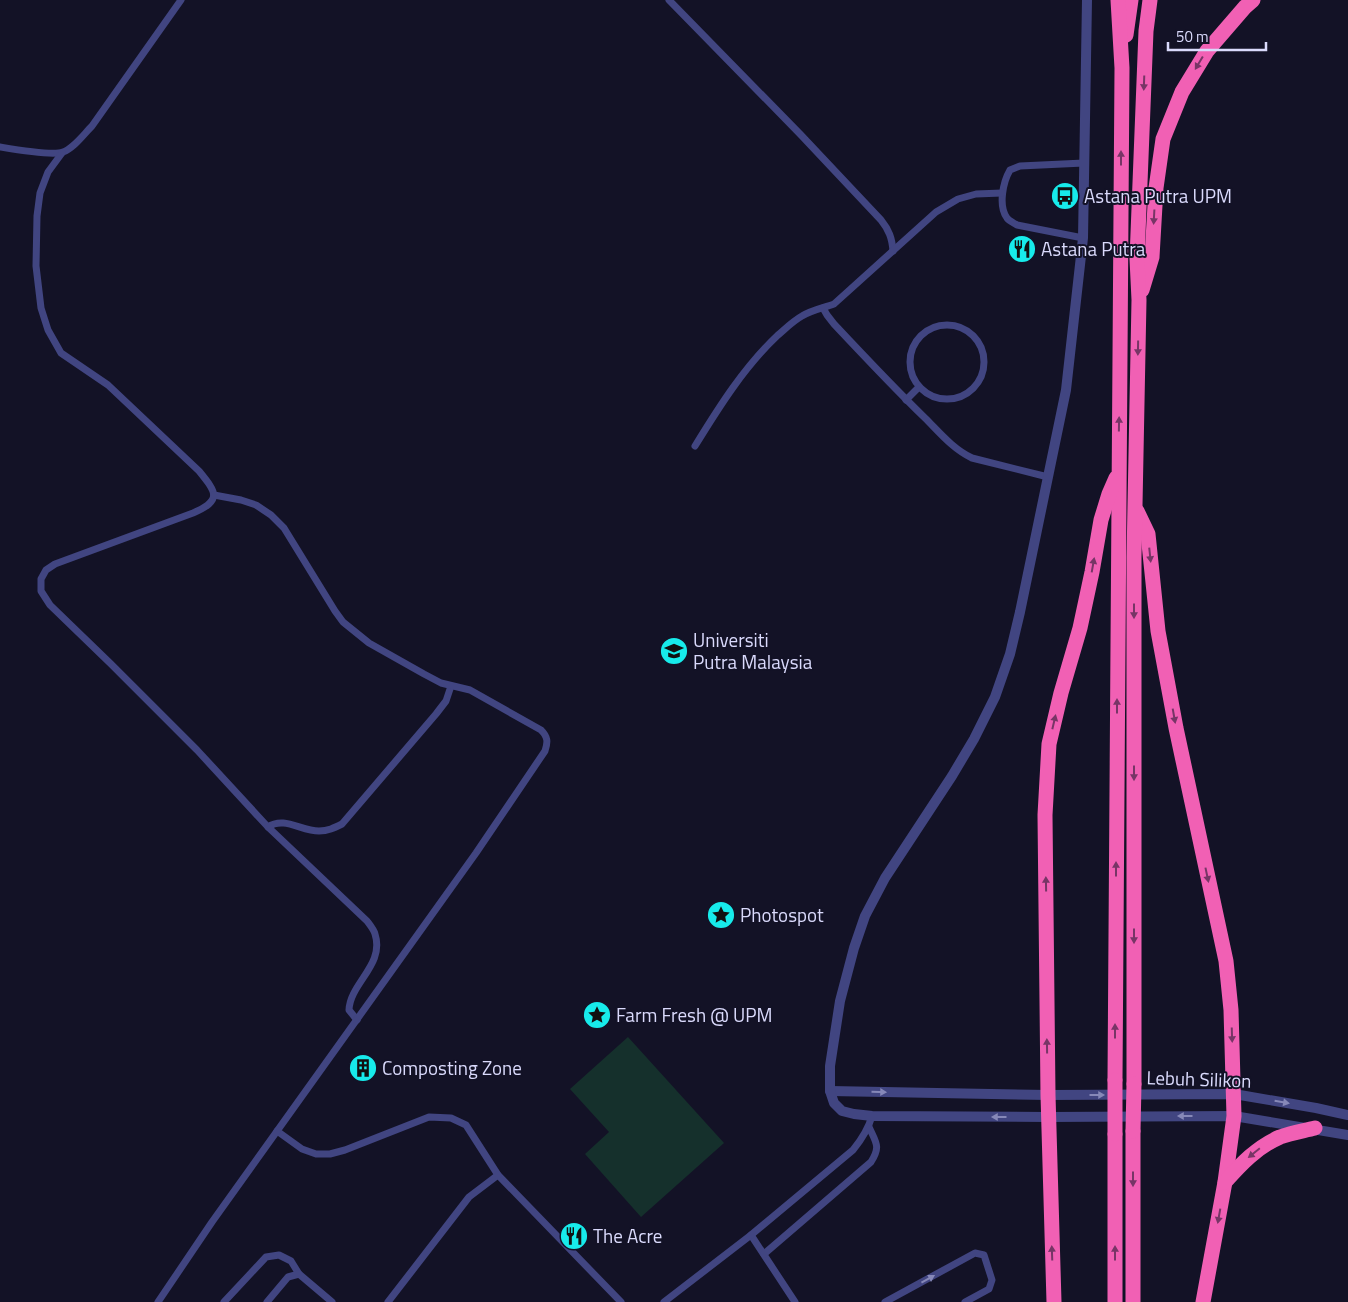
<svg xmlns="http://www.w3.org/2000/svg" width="1348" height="1302" viewBox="0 0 1348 1302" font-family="'Titillium Web',sans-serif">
  <rect width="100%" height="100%" fill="#131226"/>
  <path fill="#15302c" d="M628 1037 724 1143 641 1217 585 1154 609 1132 570 1089Z"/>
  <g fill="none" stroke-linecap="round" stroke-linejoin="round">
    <g stroke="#414581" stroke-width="7">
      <path d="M669 0 801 135 881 220C889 230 892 238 893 251"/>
      <path d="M0 147C12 149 53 156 63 152 74 148 84 134 92 126L181 0"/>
      <path d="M62 153 48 172 40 193 37 216 36 266 41 308 48 330 61 353 108 385 199 471C216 492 223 500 193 513L55 564 46 570 41 579V591L50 605 111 664 197 750 268 827 367 921C370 925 374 930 375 934 385 965 350 983 349 1010L357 1020"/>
      <path d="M1083 238 1017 225C1014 223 1009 221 1007 218 998 206 1003 182 1010 170L1020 166 1084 163"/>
      <path d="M823 308 827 315 834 324C864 356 894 388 925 418 940 433 953 449 972 458L1048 477"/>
      <circle cx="947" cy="362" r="37"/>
      <path d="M906 400 919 387"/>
      <path d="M695 446C719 407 744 367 778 335 785 329 793 321 802 316 812 310 823 308 834 304L936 212 958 199 976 194 1002 193"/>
      <path d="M268 827C284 816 301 831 319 831 328 831 334 828 342 824L436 714 446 701 451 686"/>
      <path d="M277 1131 302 1149 316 1154H330L345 1150 429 1117 451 1118 466 1125 498 1175 621 1302"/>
      <path d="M751 1235 795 1302"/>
      <path d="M764 1254 871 1162C881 1146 876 1143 869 1127"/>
      <path d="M158 1302 212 1222 476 853 545 751C548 742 548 737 541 730L470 690 441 683 424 674 369 643 343 622 335 611 284 528 271 515 256 505 241 500 214 495"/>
      <path d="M224 1302 266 1257 279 1255 291 1261 299 1274"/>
      <path d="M267 1302 288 1277 299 1274 332 1302"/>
      <path d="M388 1302 469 1197 498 1175"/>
      <path d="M664 1302 751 1235 853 1150C862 1139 868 1130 872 1116"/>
      <path d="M885 1302 975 1253 984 1255 992 1280 989 1289 965 1302"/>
    </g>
    <g stroke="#414581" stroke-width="10">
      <path d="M830 1091 1048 1095"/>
      <path d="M1048 1117 872 1116 854 1114 842 1111 834 1103 830 1091V1066L840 1001 854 948 865 916 885 878 952 776 974 739 995 697 1010 654 1020 612 1066 390 1083 238 1087 0"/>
    </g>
    <g stroke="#414581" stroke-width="10">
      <path d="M1048 1095 1234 1094 1316 1108 1348 1115"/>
      <path d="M1048 1117 1234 1116 1348 1135"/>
    </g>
    <g stroke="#f160b4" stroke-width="15">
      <path d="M1126 35 1131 0"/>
      <path d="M1142 290 1152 257 1156 188 1163 139 1182 92 1207 51 1245 7 1253 0"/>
      <path d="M1137 511 1148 534 1158 631 1176 728 1226 961 1231 1010 1234 1116 1225 1182 1203 1302"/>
      <path d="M1115 1080 1122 68 1118 0"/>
      <path d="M1134 1084V557L1139 300 1137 259 1146 31 1150 0"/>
      <path d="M1133 1131V1302"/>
      <path d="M1225 1182C1241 1164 1257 1147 1280 1137 1291 1133 1303 1131 1315 1128"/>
      <path d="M1054 1302 1048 1095 1045 815 1049 744 1061 693 1080 628 1092 572 1101 520 1109 494 1116 478"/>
      <path d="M1115 1302V1134"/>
    </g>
    <g stroke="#f160b4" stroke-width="15">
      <path d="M1115 1080V1134"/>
      <path d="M1133 1131 1134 1084"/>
    </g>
  </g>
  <defs><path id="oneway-solid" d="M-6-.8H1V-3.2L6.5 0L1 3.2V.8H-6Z" transform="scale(1.25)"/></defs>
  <g fill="#773566">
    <use href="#oneway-solid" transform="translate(1199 63) rotate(121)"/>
    <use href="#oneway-solid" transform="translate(1144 83) rotate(92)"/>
    <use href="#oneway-solid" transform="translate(1121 158) rotate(-90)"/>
    <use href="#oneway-solid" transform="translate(1154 217) rotate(93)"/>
    <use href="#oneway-solid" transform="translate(1138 348) rotate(91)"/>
    <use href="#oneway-solid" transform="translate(1119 424) rotate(-89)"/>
    <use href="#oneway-solid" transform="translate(1150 555) rotate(84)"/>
    <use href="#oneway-solid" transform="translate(1093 565) rotate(-80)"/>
    <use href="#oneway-solid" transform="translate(1134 611) rotate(90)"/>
    <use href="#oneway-solid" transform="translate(1117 706) rotate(-90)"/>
    <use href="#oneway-solid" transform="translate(1174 716) rotate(80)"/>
    <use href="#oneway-solid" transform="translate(1054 722) rotate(-77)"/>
    <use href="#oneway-solid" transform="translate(1134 773) rotate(90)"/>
    <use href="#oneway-solid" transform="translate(1116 869) rotate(-90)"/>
    <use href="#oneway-solid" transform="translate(1207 875) rotate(78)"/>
    <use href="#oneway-solid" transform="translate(1046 884) rotate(-91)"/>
    <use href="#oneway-solid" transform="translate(1134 936) rotate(90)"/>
    <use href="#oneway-solid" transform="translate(1115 1031) rotate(-90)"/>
    <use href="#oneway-solid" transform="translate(1232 1035) rotate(88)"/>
    <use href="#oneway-solid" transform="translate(1047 1046) rotate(-91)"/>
    <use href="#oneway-solid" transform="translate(1254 1153) rotate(141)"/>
    <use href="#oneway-solid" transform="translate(1133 1179) rotate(90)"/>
    <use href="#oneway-solid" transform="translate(1219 1216) rotate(100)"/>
    <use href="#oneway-solid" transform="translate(1052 1253) rotate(-92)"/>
    <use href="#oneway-solid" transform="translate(1115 1253) rotate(-90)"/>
  </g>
  <g fill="#8688b8">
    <use href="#oneway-solid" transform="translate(879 1092) rotate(1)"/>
    <use href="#oneway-solid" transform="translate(1097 1095)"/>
    <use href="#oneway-solid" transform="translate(1282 1102) rotate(10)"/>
    <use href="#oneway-solid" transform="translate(1185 1116) rotate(180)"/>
    <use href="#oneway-solid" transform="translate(999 1117) rotate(-180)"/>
    <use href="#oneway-solid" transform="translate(928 1279) rotate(-29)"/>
  </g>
  <defs>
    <symbol id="bus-disc" viewBox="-11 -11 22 22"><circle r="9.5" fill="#17ebeb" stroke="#131226"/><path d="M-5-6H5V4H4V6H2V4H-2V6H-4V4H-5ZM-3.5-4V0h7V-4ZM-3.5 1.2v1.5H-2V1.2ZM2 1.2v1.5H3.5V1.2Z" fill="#111"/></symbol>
    <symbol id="restaurant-disc" viewBox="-11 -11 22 22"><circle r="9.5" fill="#17ebeb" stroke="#131226"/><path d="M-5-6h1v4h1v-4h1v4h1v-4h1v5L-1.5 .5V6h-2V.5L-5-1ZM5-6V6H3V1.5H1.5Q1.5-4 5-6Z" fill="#111"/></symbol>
    <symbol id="university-disc" viewBox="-11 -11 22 22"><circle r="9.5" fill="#17ebeb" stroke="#131226"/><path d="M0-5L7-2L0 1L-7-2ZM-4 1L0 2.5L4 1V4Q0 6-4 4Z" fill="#111"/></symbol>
    <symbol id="sight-disc" viewBox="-11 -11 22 22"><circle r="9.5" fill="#17ebeb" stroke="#131226"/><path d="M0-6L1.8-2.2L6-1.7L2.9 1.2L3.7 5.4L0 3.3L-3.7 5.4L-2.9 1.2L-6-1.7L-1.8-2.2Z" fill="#111"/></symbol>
    <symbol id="building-disc" viewBox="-11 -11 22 22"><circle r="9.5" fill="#17ebeb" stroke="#131226"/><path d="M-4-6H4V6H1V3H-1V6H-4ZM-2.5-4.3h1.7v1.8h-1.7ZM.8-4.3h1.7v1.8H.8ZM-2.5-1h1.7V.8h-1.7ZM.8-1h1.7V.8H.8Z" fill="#111"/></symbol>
  </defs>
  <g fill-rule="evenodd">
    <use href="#bus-disc" x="1049" y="180" width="32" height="32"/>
    <use href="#restaurant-disc" x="1006" y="233" width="32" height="32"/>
    <use href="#university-disc" x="658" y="635" width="32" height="32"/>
    <use href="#sight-disc" x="705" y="899" width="32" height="32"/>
    <use href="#sight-disc" x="581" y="999" width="32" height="32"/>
    <use href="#building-disc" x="347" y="1052" width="32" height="32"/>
    <use href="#restaurant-disc" x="558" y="1220" width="32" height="32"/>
  </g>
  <g text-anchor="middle" stroke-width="4" stroke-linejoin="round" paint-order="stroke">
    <g font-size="19" fill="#dadafc" stroke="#131226" text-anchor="start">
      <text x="1084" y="203">Astana Putra UPM</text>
      <text x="1041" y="256">Astana Putra</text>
      <text x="693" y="647">Universiti<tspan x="693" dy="22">Putra Malaysia</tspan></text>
      <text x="740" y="922">Photospot</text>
      <text x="616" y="1022">Farm Fresh @ UPM</text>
      <text x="382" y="1075">Composting Zone</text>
      <text x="593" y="1243">The Acre</text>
    </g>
    <g font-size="19" fill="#dadafc" stroke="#131226">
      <text transform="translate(1199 1079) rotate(2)" y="7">Lebuh Silikon</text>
    </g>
  </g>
  <path d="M1168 42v8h98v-8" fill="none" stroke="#dadafc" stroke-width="2.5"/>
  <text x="1176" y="42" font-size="15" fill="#dadafc" stroke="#131226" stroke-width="4" paint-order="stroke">50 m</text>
</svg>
